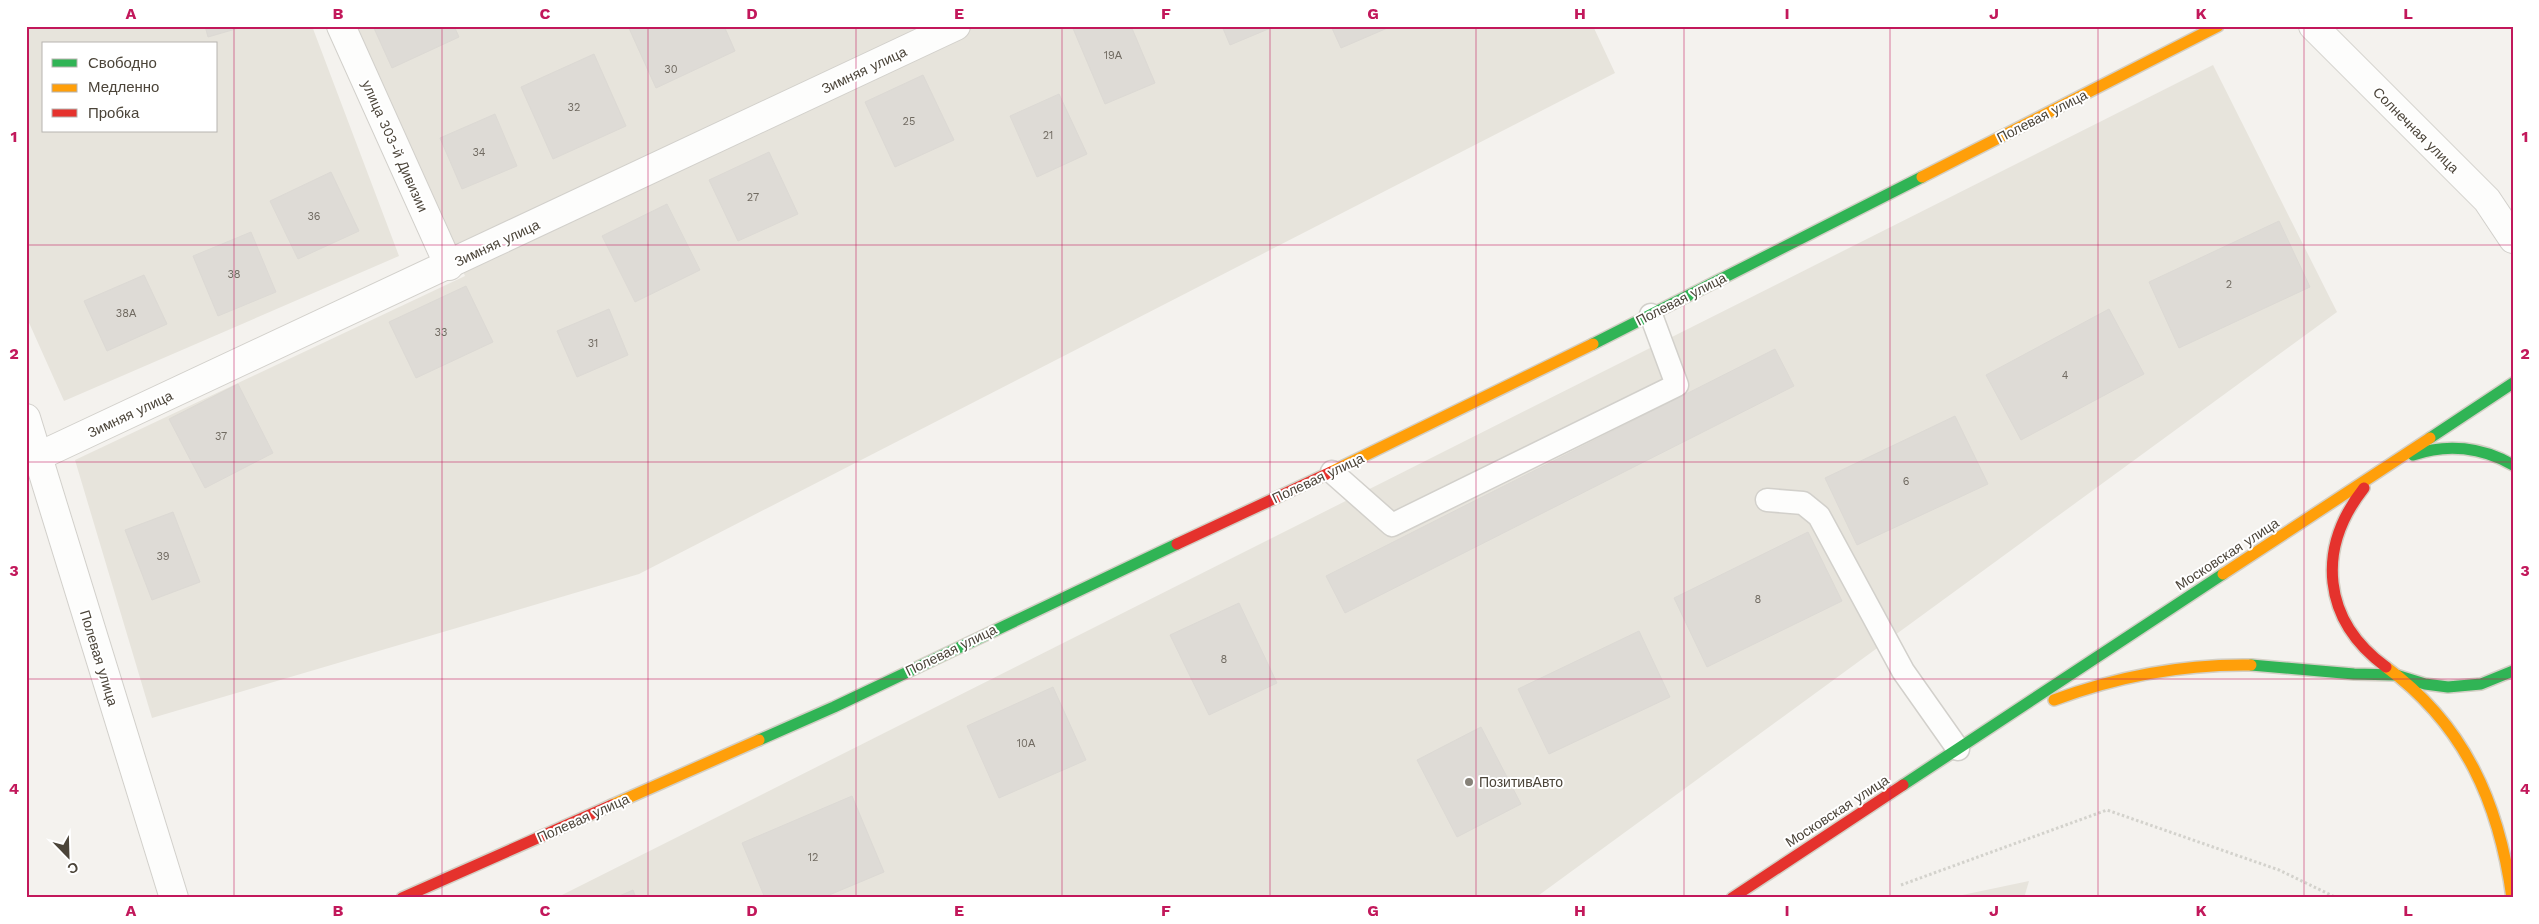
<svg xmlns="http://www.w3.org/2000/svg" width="2539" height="924" viewBox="0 0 2539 924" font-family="'Work Sans',sans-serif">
  <rect width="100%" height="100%" fill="#f4f2ee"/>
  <g fill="#e7e4dc" fill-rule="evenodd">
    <path d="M26 26H312L399 256 64 401 26 316ZM44 44H216V131H44Z"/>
    <path d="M357 26H1593L1615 73 639 574 152 718 75 460 465 276Z"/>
    <path d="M2213 65 2337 312 1535 898H556Z"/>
    <path d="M2029 881 2024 898H1948Z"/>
  </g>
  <g fill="#dedbd6" stroke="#dcd9d4">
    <path d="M205 26H246L208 37Z"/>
    <path d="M373 26H454L459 37 392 68Z"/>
    <path d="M628 26H724L735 51 656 88Z"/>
    <path d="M1072 26H1131L1155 83 1105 104Z"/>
    <path d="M1222 26H1273V27L1230 45Z"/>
    <path d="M1331 26H1392L1341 48Z"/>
    <path d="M594 54 626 126 553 159 521 87Z"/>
    <path d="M923 75 954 140 895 167 865 102Z"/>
    <path d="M1059 94 1087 154 1037 177 1010 116Z"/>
    <path d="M495 114 517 166 462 189 440 138Z"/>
    <path d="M769 152 798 214 738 241 709 180Z"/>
    <path d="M331 172 359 231 298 259 270 201Z"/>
    <path d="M667 204 700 270 635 302 602 236Z"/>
    <path d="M2279 221 2310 287 2179 348 2149 282Z"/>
    <path d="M251 232 276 292 218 316 193 256Z"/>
    <path d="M144 275 167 324 107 351 84 301Z"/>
    <path d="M466 286 493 342 416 378 389 322Z"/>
    <path d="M609 309 628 355 577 377 557 331Z"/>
    <path d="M2109 309 2144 374 2021 440 1986 375Z"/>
    <path d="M1775 349 1794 386 1345 613 1326 576Z"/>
    <path d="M238 384 273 453 205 488 169 419Z"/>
    <path d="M1955 416 1988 484 1857 545 1825 478Z"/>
    <path d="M173 512 200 582 152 600 125 530Z"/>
    <path d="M1808 532 1842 601 1707 667 1674 598Z"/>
    <path d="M1239 603 1277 683 1209 715 1170 635Z"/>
    <path d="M1639 631 1670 697 1549 754 1518 689Z"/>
    <path d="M1053 687 1086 760 999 798 967 726Z"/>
    <path d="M1481 727 1521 804 1457 837 1417 760Z"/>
    <path d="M852 796 884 872 822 898H765L742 843Z"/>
    <path d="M633 890 636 898H615Z"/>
  </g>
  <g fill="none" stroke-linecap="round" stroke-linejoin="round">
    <defs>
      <g id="lane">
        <path d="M1332 472 1392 525 1677 385 1651 315"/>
        <path d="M1767 500 1803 503 1819 516 1903 671 1958 749"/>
      </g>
      <g id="street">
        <path d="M341 26 449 266"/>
        <path d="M2313 26 2487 200 2513 239"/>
        <path d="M26 418 174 898"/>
        <path d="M37 457 956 26"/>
      </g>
      <g id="fast">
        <path d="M1593 344 1922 177"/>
        <path d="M2430 438 2513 383"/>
        <path d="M2413 455C2447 443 2482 447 2513 465"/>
        <path d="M2251 665 2354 674 2396 675 2425 684 2448 687 2481 684 2513 671"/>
        <path d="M759 740 834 707 1177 544"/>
        <path d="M1903 785 2223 574"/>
      </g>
      <g id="slow">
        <path d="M1922 177 2218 26"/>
        <path d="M1331 472 1593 344"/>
        <path d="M2223 574 2430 438"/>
        <path d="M2386 667C2465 725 2499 803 2512 898"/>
        <path d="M2054 700C2118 676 2182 664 2251 665"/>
        <path d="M612 805 759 740"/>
      </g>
      <g id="jam">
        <path d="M2364 488C2316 549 2322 620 2386 667"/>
        <path d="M1177 544 1331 472"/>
        <path d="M402 898 612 805"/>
        <path d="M1732 898 1903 785"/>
      </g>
    </defs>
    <use href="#lane" stroke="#d2d0cb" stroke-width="25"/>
    <use href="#street" stroke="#d2d0cb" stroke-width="30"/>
    <use href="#fast" stroke="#d3cfc5" stroke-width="14"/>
    <use href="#slow" stroke="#d3cfc5" stroke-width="14"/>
    <use href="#jam" stroke="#d3cfc5" stroke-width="14"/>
    <path stroke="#d3d2cc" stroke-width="3" stroke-dasharray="2.5 2.5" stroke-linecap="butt" d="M1901 885 2107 810 2279 870 2337 898"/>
    <use href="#lane" stroke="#fdfdfc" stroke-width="22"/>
    <use href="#street" stroke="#fdfdfc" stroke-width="28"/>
    <use href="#fast" stroke="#30b455" stroke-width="11"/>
    <use href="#slow" stroke="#ff9f0a" stroke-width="11"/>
    <use href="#jam" stroke="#e5322d" stroke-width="11"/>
  </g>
  <path fill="none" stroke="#c2185b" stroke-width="1" stroke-opacity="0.55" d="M234 26V898M442 26V898M648 26V898M856 26V898M1062 26V898M1270 26V898M1476 26V898M1684 26V898M1890 26V898M2098 26V898M2304 26V898M26 245H2513M26 462H2513M26 679H2513"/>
  <circle fill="#868178" stroke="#fff" stroke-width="2" cx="1469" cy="782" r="5"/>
  <g text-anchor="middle" stroke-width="4" stroke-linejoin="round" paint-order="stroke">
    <g font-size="11" fill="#706a61">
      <text x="1113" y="59">19А</text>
      <text x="671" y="73">30</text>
      <text x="574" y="111">32</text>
      <text x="909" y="125">25</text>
      <text x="1048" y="139">21</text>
      <text x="479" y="156">34</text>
      <text x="753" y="201">27</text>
      <text x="314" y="220">36</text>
      <text x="234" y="278">38</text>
      <text x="2229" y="288">2</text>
      <text x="126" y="317">38А</text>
      <text x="441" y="336">33</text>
      <text x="593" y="347">31</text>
      <text x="2065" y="379">4</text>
      <text x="221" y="440">37</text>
      <text x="1906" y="485">6</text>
      <text x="163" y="560">39</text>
      <text x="1758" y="603">8</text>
      <text x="1224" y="663">8</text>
      <text x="1026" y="747">10А</text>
      <text x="813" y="861">12</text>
    </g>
    <g font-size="14" fill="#4b4439" stroke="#fff">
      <text transform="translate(864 70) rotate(-25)" y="5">Зимняя улица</text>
      <text transform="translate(2042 116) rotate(-27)" y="5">Полевая улица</text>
      <text transform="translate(2416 130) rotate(45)" y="5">Солнечная улица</text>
      <text transform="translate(395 146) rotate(66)" y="5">улица 303-й Дивизии</text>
      <text transform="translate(497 243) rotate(-25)" y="5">Зимняя улица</text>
      <text transform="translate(1681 299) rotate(-27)" y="5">Полевая улица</text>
      <text transform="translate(130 414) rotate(-25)" y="5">Зимняя улица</text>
      <text transform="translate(1318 478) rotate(-25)" y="5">Полевая улица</text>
      <text transform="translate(2227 554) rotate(-33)" y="5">Московская улица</text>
      <text transform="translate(951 650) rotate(-26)" y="5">Полевая улица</text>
      <text transform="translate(99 658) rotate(73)" y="5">Полевая улица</text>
      <text transform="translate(1837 811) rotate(-33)" y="5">Московская улица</text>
      <text transform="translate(583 818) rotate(-24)" y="5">Полевая улица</text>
    </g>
    <g font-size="14" fill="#4b4439" stroke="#fff" text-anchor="start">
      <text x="1479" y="787">ПозитивАвто</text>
    </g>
  </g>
  <rect width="2539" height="924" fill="none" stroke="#ffffff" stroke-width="55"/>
  <rect x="42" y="42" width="175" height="90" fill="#ffffff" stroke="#b7b4b0"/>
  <rect x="52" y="59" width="25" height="8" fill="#30b455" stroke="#b7b4b0"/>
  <text x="88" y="68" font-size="15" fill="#4b4439">Свободно</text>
  <rect x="52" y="84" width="25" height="8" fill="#ff9f0a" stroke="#b7b4b0"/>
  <text x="88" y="92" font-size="15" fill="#4b4439">Медленно</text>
  <rect x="52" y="109" width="25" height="8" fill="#e5322d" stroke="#b7b4b0"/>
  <text x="88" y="118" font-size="15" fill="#4b4439">Пробка</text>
  <g transform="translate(68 856) rotate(157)" stroke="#ffffff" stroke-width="4" paint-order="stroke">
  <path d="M0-4L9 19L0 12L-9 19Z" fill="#4b4439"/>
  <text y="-8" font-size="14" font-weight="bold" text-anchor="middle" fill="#4b4439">С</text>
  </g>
  <rect x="28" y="28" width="2484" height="868" fill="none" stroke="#c2185b" stroke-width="2"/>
  <g font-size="16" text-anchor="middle" font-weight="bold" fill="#c2185b">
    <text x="131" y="19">A</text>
    <text x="338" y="19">B</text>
    <text x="545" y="19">C</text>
    <text x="752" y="19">D</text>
    <text x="959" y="19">E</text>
    <text x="1166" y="19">F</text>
    <text x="1373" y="19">G</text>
    <text x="1580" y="19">H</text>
    <text x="1787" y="19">I</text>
    <text x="1994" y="19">J</text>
    <text x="2201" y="19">K</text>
    <text x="2408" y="19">L</text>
    <text x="14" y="142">1</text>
    <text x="2525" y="142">1</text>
    <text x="14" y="359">2</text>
    <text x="2525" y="359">2</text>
    <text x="14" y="576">3</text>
    <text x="2525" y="576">3</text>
    <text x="14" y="794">4</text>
    <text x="2525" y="794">4</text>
    <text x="131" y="916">A</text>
    <text x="338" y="916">B</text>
    <text x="545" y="916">C</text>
    <text x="752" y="916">D</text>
    <text x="959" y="916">E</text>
    <text x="1166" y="916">F</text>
    <text x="1373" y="916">G</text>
    <text x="1580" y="916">H</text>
    <text x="1787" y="916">I</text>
    <text x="1994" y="916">J</text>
    <text x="2201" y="916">K</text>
    <text x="2408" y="916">L</text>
  </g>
</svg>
